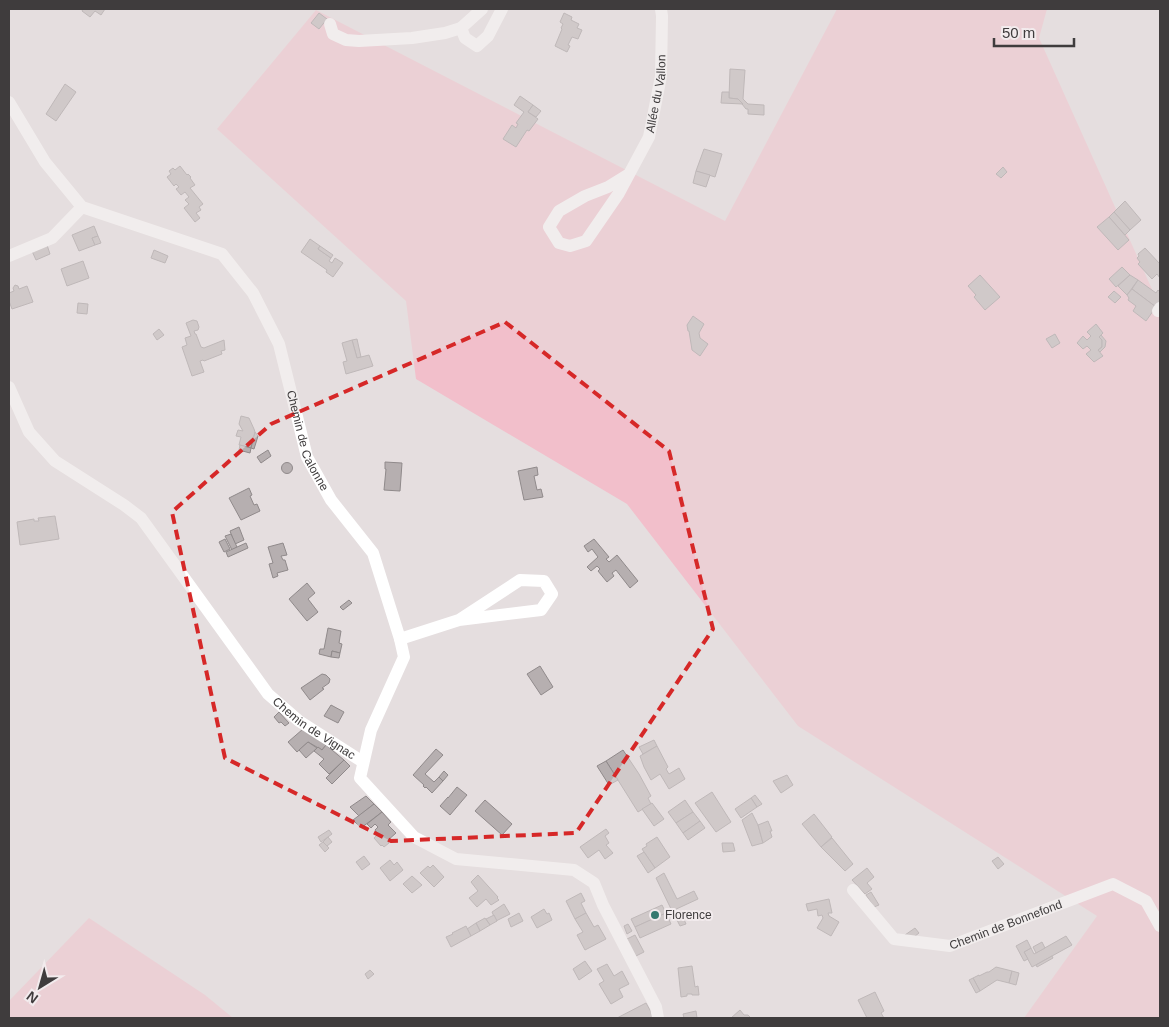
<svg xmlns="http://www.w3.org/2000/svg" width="1169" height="1027" viewBox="0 0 1169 1027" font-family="Helvetica,sans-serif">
  <rect width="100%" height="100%" fill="#e5dedf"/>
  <g fill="#f2bfcb">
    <path d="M837 9H1047L1039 38 1160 307V1018H1024L1097 916 798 726 627 504 416 379 406 301 217 129 316 10 725 221Z"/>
    <path d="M89 918 205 995 233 1018H9V1001Z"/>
  </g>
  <g fill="#b6afb0" stroke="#908a8b">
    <path d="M83 9H105L101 15 95 11 90 17 82 11Z"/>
    <path d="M319 13 327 19 319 29 311 23Z"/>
    <path d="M564 13 572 17 571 20 579 24 577 28 582 30 578 39 572 37 568 45 570 46 567 52 555 46 562 29 561 28 563 24 560 22Z"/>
    <path d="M730 69 745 70 743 99 748 104 764 105V115L748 114V109H746L738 99 729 98Z"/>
    <path d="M65 84 76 92 56 121 46 114Z"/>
    <path d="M722 92H729V98L738 99 743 104 721 103Z"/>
    <path d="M520 96 533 105 528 112 538 119 529 131 527 130 516 147 503 139 512 125 516 128 518 124 516 123 524 112 514 105Z"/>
    <path d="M533 105 541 111 536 117 528 112Z"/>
    <path d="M704 149 722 154 715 177 696 171Z"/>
    <path d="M180 166 187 175 188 174 191 177 190 178 195 185 190 188 203 204 199 207 201 210 196 213 200 218 195 222 184 208 189 204 185 200 189 197 185 192 181 195 176 189 179 187 176 184 174 186 167 177 171 174 169 171 173 168 175 170Z"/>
    <path d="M1003 167 1007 172 1001 178 996 174Z"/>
    <path d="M696 171 710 175 706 187 693 183Z"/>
    <path d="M1125 201 1141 220 1130 230 1114 212Z"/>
    <path d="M1114 212 1130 230 1125 235 1109 217Z"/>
    <path d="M1109 217 1129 240 1118 250 1097 227Z"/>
    <path d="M94 226 98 236 92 238 95 245 79 251 72 235Z"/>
    <path d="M98 236 101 243 95 245 92 238Z"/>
    <path d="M310 239 320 246 318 249 331 258 329 261 332 263 335 258 343 263 333 277 326 272 327 270 301 252Z"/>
    <path d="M47 245 50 254 36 260 32 251Z"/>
    <path d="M320 246 333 255 331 258 318 249Z"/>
    <path d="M1145 248 1160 264V278L1157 274 1152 279 1138 264 1140 262 1137 258 1139 256 1138 254Z"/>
    <path d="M154 250 168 256 165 263 151 258Z"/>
    <path d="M83 261 89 278 67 286 61 269Z"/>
    <path d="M1122 267 1130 275 1116 287 1109 279Z"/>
    <path d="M980 275 1000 297 985 310 974 297 976 295 968 286Z"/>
    <path d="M1130 275 1138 280 1127 295 1118 286Z"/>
    <path d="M1138 280 1156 293 1158 290 1160 292V301L1156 307 1132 289Z"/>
    <path d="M15 285 18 286 19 289 27 286 33 302 12 309 9 301V293L14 291 13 288Z"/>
    <path d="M1132 289 1156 307 1146 321 1133 311 1136 306 1128 300 1129 298 1127 295Z"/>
    <path d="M1114 291 1121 297 1115 303 1108 297Z"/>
    <path d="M78 303 88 304 87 314 77 313Z"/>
    <path d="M693 316 704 324 699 333 700 338 708 344 700 356 692 350 689 331H688L687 325Z"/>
    <path d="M193 320 197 321 199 327 198 330 194 331 195 334H196L201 347 204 348 224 340 225 350 221 351 222 354 204 361 203 360 200 361 204 372 192 376 182 347 187 345 185 338 191 336 186 323Z"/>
    <path d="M1096 324 1103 333 1099 337 1102 340V347L1098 350 1103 356 1094 362 1086 354 1091 350 1087 346 1083 349 1077 343 1083 336 1087 340 1091 336 1087 332Z"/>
    <path d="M159 329 164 335 157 340 153 334Z"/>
    <path d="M1055 334 1060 343 1052 348 1046 339Z"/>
    <path d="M1101 335 1106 341 1105 347 1100 352 1098 350 1102 347V340L1099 337Z"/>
    <path d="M357 339 361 357 357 358 352 340Z"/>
    <path d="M352 340 357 358 369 355 373 366 346 374 343 362 347 361 342 343Z"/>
    <path d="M241 416 249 418 254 429 255 432 251 448 239 445 241 437 236 436 238 430 243 431 239 424Z"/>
    <path d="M255 432 258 436 254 449 251 448Z"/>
    <path d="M240 445 251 448 250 453 239 450Z"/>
    <path d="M268 450 271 456 261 463 257 457Z"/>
    <path d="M385 462 402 463 400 491 384 490 386 469H385Z"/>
    <circle cx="287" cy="468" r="5.5"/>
    <path d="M537 467 538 475 534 476 537 490 541 489 543 497 524 500 518 471Z"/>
    <path d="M249 488 252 495 250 496 254 505 257 504 260 511 241 520 229 498Z"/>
    <path d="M55 516 59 539 20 545 17 522 34 519V521H39L38 518Z"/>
    <path d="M239 527 244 540 235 544 230 531Z"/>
    <path d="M231 534 237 547 232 550 225 536Z"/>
    <path d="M225 539 230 549 224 552 219 542Z"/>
    <path d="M594 539 609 557 606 559 609 562 617 555 638 581 630 588 616 570 612 573 614 576 607 582 598 571 600 569 597 566 591 571 587 567 598 557 592 549 588 552 584 546Z"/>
    <path d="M246 543 248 548 228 557 226 552Z"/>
    <path d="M283 543 287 555 281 556 283 560H285L288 570 277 573 278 576 273 578 269 564 273 563 268 547Z"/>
    <path d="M307 583 315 593 308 599 318 612 307 621 289 599Z"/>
    <path d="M349 600 352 603 343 610 340 607Z"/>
    <path d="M328 628 341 631 339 643 342 644 340 653 332 651 331 657 319 654 320 649H324Z"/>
    <path d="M332 651 340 653 339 658 331 657Z"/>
    <path d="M540 666 553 687 541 695 527 674Z"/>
    <path d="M322 674 326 675 330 679 329 683 322 688 324 689 310 700 301 688Z"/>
    <path d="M331 705 344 712 338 723 324 716Z"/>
    <path d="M279 712 289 723 285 726 281 722 279 723 274 717Z"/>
    <path d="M303 729 326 745 322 750 308 742 297 752 288 742Z"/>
    <path d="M654 740 657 746 643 754 639 747Z"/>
    <path d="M308 742 317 748 306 758 299 750Z"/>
    <path d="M326 745 344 760 329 774 319 764 324 759 314 751 318 747 322 750Z"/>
    <path d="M657 746 668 767 666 769 669 774 679 768 685 779 669 789 660 774 651 780 644 767 640 756Z"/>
    <path d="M436 749 443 755 425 774 434 782 439 777 443 781 432 793 426 787 425 788 423 786 424 785 413 775Z"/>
    <path d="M623 750 639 774 651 796 648 798 651 804 638 812 606 761Z"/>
    <path d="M344 760 350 766 332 784 326 778Z"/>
    <path d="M606 761 618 780 609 785 597 766Z"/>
    <path d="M444 771 448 775 443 781 439 777Z"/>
    <path d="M787 775 793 785 781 793 773 781Z"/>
    <path d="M457 787 467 795 450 815 440 806 448 797V798Z"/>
    <path d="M712 792 731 822 716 832 695 803Z"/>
    <path d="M755 795 762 804 757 807 751 798Z"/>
    <path d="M366 796 374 804 359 816 350 807Z"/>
    <path d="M751 798 757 807 741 818 735 809Z"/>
    <path d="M485 800 512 824 502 835 475 811Z"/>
    <path d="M685 800 693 812 676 823 668 812Z"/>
    <path d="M652 803 664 819 654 826 642 809Z"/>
    <path d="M374 804 382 812 361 828 353 820Z"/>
    <path d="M382 812 391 822 388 825 396 833 387 841 389 843 384 847 382 845 381 846 374 838 378 834 375 830 378 827 375 824 371 828 367 824Z"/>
    <path d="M693 812 700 821 683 833 676 823Z"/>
    <path d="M752 813 758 825 763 843 752 846 742 820Z"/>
    <path d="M814 814 832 837 821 847 802 824Z"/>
    <path d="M700 821 705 828 688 840 683 833Z"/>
    <path d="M768 821 772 831H770L772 837 763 843 758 825Z"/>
    <path d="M606 829 609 833 605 836 609 843 606 845 613 853 605 859 599 850 588 858 580 847Z"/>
    <path d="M329 830 332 834 321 842 318 837Z"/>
    <path d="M328 837 332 842 327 846 323 842Z"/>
    <path d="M657 837 670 857 655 868 642 849 647 846 646 844Z"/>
    <path d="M832 838 853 864 845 871 821 847Z"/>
    <path d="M323 842 329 848 325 852 319 845Z"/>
    <path d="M722 843H733L735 851 723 852Z"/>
    <path d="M644 852 655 868 648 873 637 856Z"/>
    <path d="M364 856 370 864 362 870 356 862Z"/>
    <path d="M998 857 1004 864 998 869 992 861Z"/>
    <path d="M390 860 394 865 397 862 403 870 390 881 380 868Z"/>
    <path d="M433 865 444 877 434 887 420 873 428 866 430 868Z"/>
    <path d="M867 868 874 877 867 883 872 889 865 894 852 880Z"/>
    <path d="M664 873 677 899 694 891 698 899 672 911 656 878Z"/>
    <path d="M478 875 498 897 497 898 499 900 491 905 486 899 477 907 469 898 478 891 471 882Z"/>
    <path d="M412 876 422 885 412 893 403 884Z"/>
    <path d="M871 892 879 905 874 907 866 895Z"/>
    <path d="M581 893 585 901 581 903 586 913 575 919 566 901Z"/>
    <path d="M829 899 832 913H828L829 916 839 922 831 936 817 928 823 918 822 915 818 916 817 909 808 911 806 904Z"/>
    <path d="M504 904 510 914 496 921 492 912Z"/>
    <path d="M662 905 666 913 635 927 631 919Z"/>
    <path d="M544 909 547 914 549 913 552 920 537 928 531 917Z"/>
    <path d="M519 913 523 921 511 927 508 919Z"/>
    <path d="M586 913 594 927 598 925 606 939 585 950 577 935 583 932 575 919Z"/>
    <path d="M666 913 671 924 640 938 635 927Z"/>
    <path d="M494 915 497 921 490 925 486 919Z"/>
    <path d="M683 917 686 924 680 926 677 920Z"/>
    <path d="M485 918 490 925 480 931 476 923Z"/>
    <path d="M476 923 480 931 471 936 467 929Z"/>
    <path d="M628 924 632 931 627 934 624 926Z"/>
    <path d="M466 926 471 936 451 947 446 937 453 934 452 933Z"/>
    <path d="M915 928 919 933 910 940 905 935Z"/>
    <path d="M635 935 644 952 634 957 625 940Z"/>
    <path d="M1066 936 1072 945 1032 967 1024 952 1031 948 1034 954Z"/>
    <path d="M1027 940 1031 948 1024 952 1028 959 1024 961 1016 946Z"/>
    <path d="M1042 942 1045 948 1036 953 1033 947Z"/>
    <path d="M1052 956 1053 958 1037 967 1036 965Z"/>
    <path d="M585 961 592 971 579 980 573 969Z"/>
    <path d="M607 964 614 976 622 971 629 984 619 989 623 997 611 1004 599 984 604 981 597 969Z"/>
    <path d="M692 966 695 987 698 986 699 995H692V994H687V996L681 997 678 968Z"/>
    <path d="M996 967 1012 971 1009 983 997 980 980 991 973 978 979 975V976L987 972H989Z"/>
    <path d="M370 970 374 974 368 979 365 974Z"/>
    <path d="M1012 971 1019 973 1016 985 1009 983Z"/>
    <path d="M973 978 980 991 976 993 969 980Z"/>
    <path d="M875 992 884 1011 881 1013 884 1018H867L858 1000Z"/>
    <path d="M646 1003 651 1012 652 1018H617Z"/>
    <path d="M740 1010 744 1015H748L751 1018H731Z"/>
    <path d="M696 1011 697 1018H684L683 1014Z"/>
  </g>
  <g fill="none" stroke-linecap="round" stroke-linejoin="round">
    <g stroke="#fff" stroke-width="12">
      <path d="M482 9 461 28 465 38 477 46 488 36 502 9"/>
      <path d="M330 24 333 34 346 40 359 41 412 38 445 33 461 28"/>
      <path id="s1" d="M9 102 45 162 82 207 222 254 253 293 279 344 307 457 331 500 373 553 400 639 404 657 371 730 360 778 414 837 456 859 574 870 594 883 603 905 656 1007 658 1018"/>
      <path id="s2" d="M629 174 608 187 585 196 559 211 549 227 559 243 570 246 586 241 619 193 649 137 661 76 662 16 661 9"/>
      <path d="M9 256 52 238 82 207"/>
      <path d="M1158 311 1160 308"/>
      <path id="s3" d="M9 387 29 432 55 461 124 505 141 518 268 694 299 721 363 762"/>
      <path d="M400 639 459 620 541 610 552 594 544 581 520 580 459 620"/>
      <path id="s4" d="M853 890 894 939 950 946 1113 884 1146 901 1160 926"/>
    </g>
  </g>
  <path d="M0 0H1169V1027H0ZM505 322 669 451 713 629 576 833 391 841 225 758 172 512 271 424Z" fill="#e5dedf" fill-opacity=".55" fill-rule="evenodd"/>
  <path fill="none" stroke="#d62828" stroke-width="4" stroke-dasharray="10 6" stroke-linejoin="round" d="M505 322 669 451 713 629 576 833 391 841 225 758 172 512 271 424Z"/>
  <circle fill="#34796f" stroke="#f2ebed" stroke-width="2" cx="655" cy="915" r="5"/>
  <g text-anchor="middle" stroke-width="4" stroke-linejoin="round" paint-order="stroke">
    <g font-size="12" fill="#3f3c3d" stroke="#f2ebed">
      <text dy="4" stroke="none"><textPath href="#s2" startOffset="311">Allée du Vallon</textPath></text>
      <text dy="4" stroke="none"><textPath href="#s1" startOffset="484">Chemin de Calonne</textPath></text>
      <text dy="4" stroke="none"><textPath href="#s3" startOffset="466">Chemin de Vignac</textPath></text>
      <text dy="4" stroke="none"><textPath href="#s4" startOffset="180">Chemin de Bonnefond</textPath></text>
    </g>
    <g font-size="12" fill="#3f3c3d" stroke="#f2ebed" text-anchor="start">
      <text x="665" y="919">Florence</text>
    </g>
  </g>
  <rect width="1169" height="1027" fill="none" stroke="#3f3c3d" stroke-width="20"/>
  <g transform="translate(40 987) rotate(217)" stroke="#f2ebed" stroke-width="4" paint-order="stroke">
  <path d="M0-4L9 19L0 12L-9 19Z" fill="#3f3c3d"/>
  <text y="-8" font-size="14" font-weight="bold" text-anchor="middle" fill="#3f3c3d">N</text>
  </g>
  <path d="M994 38v8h80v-8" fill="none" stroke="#3f3c3d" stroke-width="2.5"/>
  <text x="1002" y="38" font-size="15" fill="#3f3c3d" stroke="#f2ebed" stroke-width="4" paint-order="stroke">50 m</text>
</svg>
